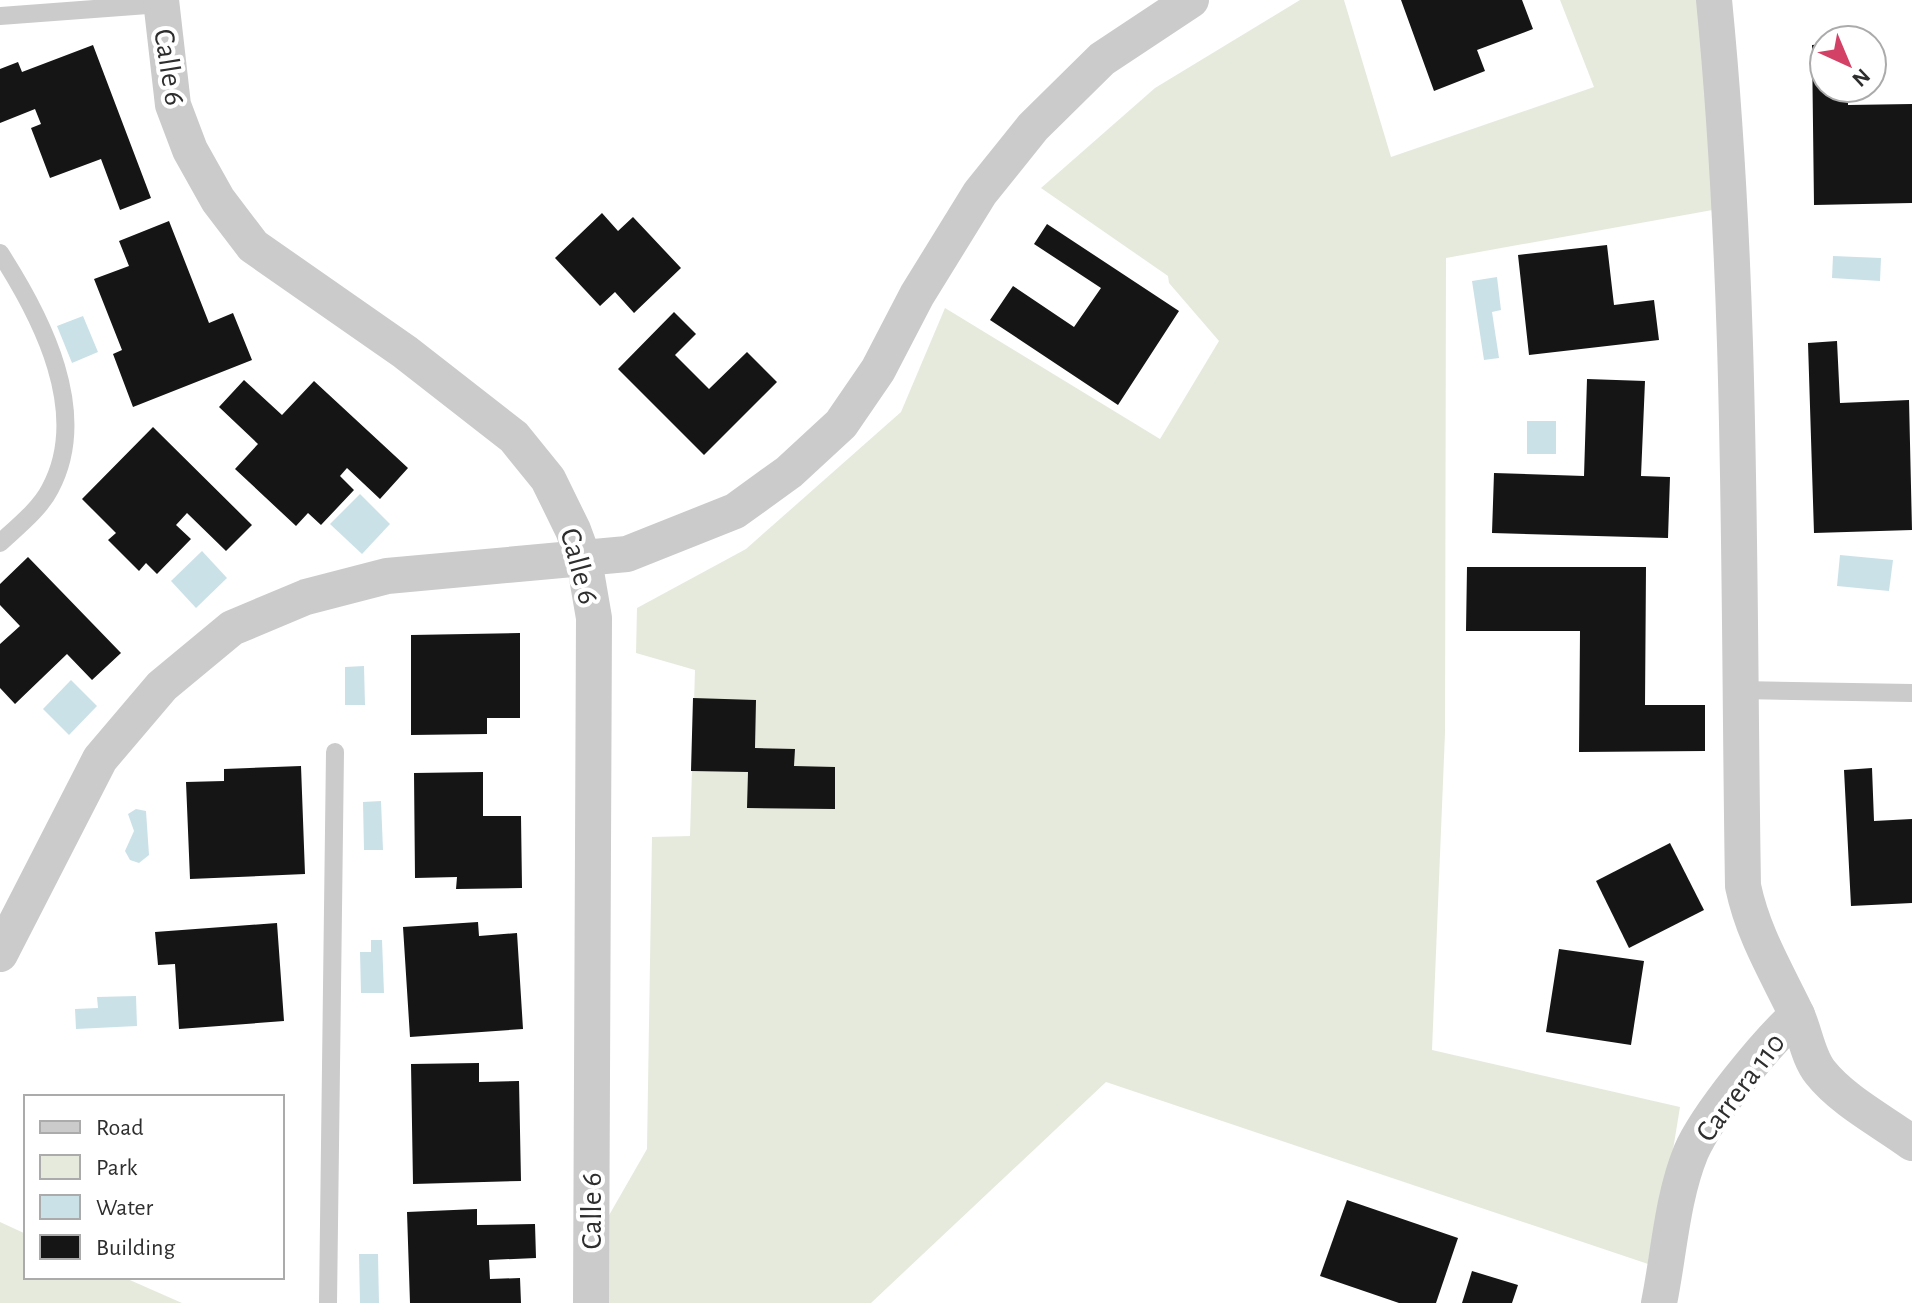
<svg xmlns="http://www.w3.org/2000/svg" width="1912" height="1303" viewBox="0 0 1912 1303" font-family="'Alegreya Sans',sans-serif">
  <rect width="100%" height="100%" fill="#fff"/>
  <g fill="#e6eadd">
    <path d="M1300 0H1344L1391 157 1594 87 1560 0H1704L1718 209 1446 258 1445 733 1432 1050 1680 1107 1654 1266 1106 1082 871 1303H608V1217L647 1149 652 837 690 836 695 670 636 653 637 608 746 549 901 412 945 308 1160 439 1219 341 1169 283 1168 276 1041 188 1155 88Z"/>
    <path d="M0 1222 26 1234V1277H123L182 1303H0Z"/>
  </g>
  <g fill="#cbe1e8">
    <path d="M1833 256 1881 258 1880 281 1832 278Z"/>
    <path d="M1497 277 1501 310 1492 312 1499 358 1484 360 1472 281Z"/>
    <path d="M83 316 98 352 72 363 57 326Z"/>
    <rect x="1527" y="421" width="29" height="33"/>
    <path d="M360 494 390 524 362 554 330 524Z"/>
    <path d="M202 551 227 578 196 608 171 581Z"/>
    <path d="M1840 555 1893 560 1889 591 1837 586Z"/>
    <path d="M364 666 365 705H345V667Z"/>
    <path d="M71 680 97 706 69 735 43 709Z"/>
    <path d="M381 801 383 850H364L363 802Z"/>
    <path d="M136 809 146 811 149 855 139 863 130 860 125 851 134 831 128 814Z"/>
    <path d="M371 940H382L384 993H361L360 952H371Z"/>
    <path d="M136 996 137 1026 76 1029 75 1009 98 1008 97 997Z"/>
    <path d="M359 1254H378L379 1303H360Z"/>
  </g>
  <g fill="#151515">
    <path d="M1401 0H1522L1533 29 1477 50 1485 71 1434 91Z"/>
    <path d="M1824 44V88H1848V105L1912 104V203L1814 205 1812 45Z"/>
    <path d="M93 45 151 198 120 210 101 159 50 178 31 128 41 124 35 109 0 123V69L18 62 22 72Z"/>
    <path d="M602 213 618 231 633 217 681 268 634 313 615 292 600 306 555 258Z"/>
    <path d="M169 221 209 323 233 313 252 360 133 407 113 354 122 350 94 279 129 266 119 241Z"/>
    <path d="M1047 224 1179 311 1118 405 990 320 1013 286 1074 327 1101 288 1034 244Z"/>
    <path d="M1607 245 1614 305 1654 300 1659 340 1529 355 1518 255Z"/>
    <path d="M674 312 696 334 675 355 709 389 747 352 777 382 704 455 618 369Z"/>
    <path d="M1837 341 1840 403 1909 400 1912 530 1814 533 1808 343Z"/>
    <path d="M1587 379 1645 381 1641 476 1670 477 1668 538 1492 533 1494 473 1584 476Z"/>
    <path d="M244 380 282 415 314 381 408 468 380 499 347 468 340 476 354 490 321 525 308 513 296 526 235 469 258 444 219 407Z"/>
    <path d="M153 427 252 525 226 551 187 513 176 525 191 539 157 574 146 563 139 571 108 540 116 533 82 499Z"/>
    <path d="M28 557 121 653 92 680 67 654 15 704 0 688V644L20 626 0 605V584Z"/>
    <path d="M1467 567H1646L1645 705H1705V751L1579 752 1580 631H1466Z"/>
    <path d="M520 633V718H487V734L411 735V635Z"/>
    <path d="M693 698 756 700 755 748 795 749 794 766 835 767V809L747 808 748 772 691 771Z"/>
    <path d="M301 766 305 874 190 879 186 782 224 781V769Z"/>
    <path d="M1872 768 1874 821 1912 819V903L1851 906 1844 770Z"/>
    <path d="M483 772V816H521L522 888 456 889 457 877 415 878 414 773Z"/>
    <path d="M1670 843 1704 910 1629 948 1596 881Z"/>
    <path d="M478 922 479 936 517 933 523 1029 410 1037 403 927Z"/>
    <path d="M277 923 284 1021 179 1029 175 964 158 965 155 932Z"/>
    <path d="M1559 949 1644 961 1631 1045 1546 1032Z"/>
    <path d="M479 1063V1082L519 1081 521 1181 413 1184 411 1064Z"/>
    <path d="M1347 1200 1458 1238 1436 1303H1399L1320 1276Z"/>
    <path d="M477 1209V1225L535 1224 536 1258 489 1260 490 1279 520 1278 521 1303H410L407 1212Z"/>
    <path d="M1472 1271 1518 1285 1512 1303H1462Z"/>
  </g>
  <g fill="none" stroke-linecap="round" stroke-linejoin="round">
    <g stroke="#cbcbcb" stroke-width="18">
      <path d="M0 16 161 4"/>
      <path d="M0 253C42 318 91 413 50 489 40 509 16 528 0 543"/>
      <path d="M1740 690 1912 693"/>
      <path d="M328 1303 335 752"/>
    </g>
    <g stroke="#cbcbcb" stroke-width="36">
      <path d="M161 0 173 105 190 150 218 200 253 246 405 352 514 437 548 479 573 530 584 560 594 618 591 1303"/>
      <path d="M1714 0C1743 294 1738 591 1743 886 1753 934 1776 971 1797 1015 1805 1033 1808 1057 1820 1072 1843 1101 1882 1121 1912 1143"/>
      <path d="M0 954 100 759 162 686 232 628 306 597 387 576 627 554 735 511 789 472 841 424 878 370 917 295 980 193 1033 127 1102 59 1191 0"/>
      <path d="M1659 1303C1669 1254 1672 1198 1691 1152 1707 1115 1767 1042 1797 1015"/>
    </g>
  </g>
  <g text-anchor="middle" stroke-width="8" stroke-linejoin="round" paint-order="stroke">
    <g font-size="30" fill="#2e2e2e" stroke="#fff">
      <text transform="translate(170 67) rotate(81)" y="10">Calle 6</text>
      <text transform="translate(580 566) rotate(75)" y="10">Calle 6</text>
      <text transform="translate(1740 1087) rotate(-53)" y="10">Carrera 110</text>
      <text transform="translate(591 1211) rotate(-90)" y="10">Calle 6</text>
    </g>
  </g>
  <rect x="24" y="1095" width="260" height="184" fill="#ffffff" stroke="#ababab" stroke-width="2"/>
  <rect x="40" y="1121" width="40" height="12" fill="#cbcbcb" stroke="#ababab" stroke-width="2"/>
  <text x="96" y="1135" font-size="24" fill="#2e2e2e">Road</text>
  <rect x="40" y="1155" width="40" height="24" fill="#e6eadd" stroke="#ababab" stroke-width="2"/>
  <text x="96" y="1175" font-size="24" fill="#2e2e2e">Park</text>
  <rect x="40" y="1195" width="40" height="24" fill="#cbe1e8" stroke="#ababab" stroke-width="2"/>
  <text x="96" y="1215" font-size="24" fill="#2e2e2e">Water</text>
  <rect x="40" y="1235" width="40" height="24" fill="#151515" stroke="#ababab" stroke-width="2"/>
  <text x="96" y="1255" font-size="24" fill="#2e2e2e">Building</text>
  <g transform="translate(1848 64) rotate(136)"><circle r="38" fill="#ffffff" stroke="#ababab" stroke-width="2"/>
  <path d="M0-6L14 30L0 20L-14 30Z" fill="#d34266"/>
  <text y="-12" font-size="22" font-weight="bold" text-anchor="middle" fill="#2e2e2e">N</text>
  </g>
</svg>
